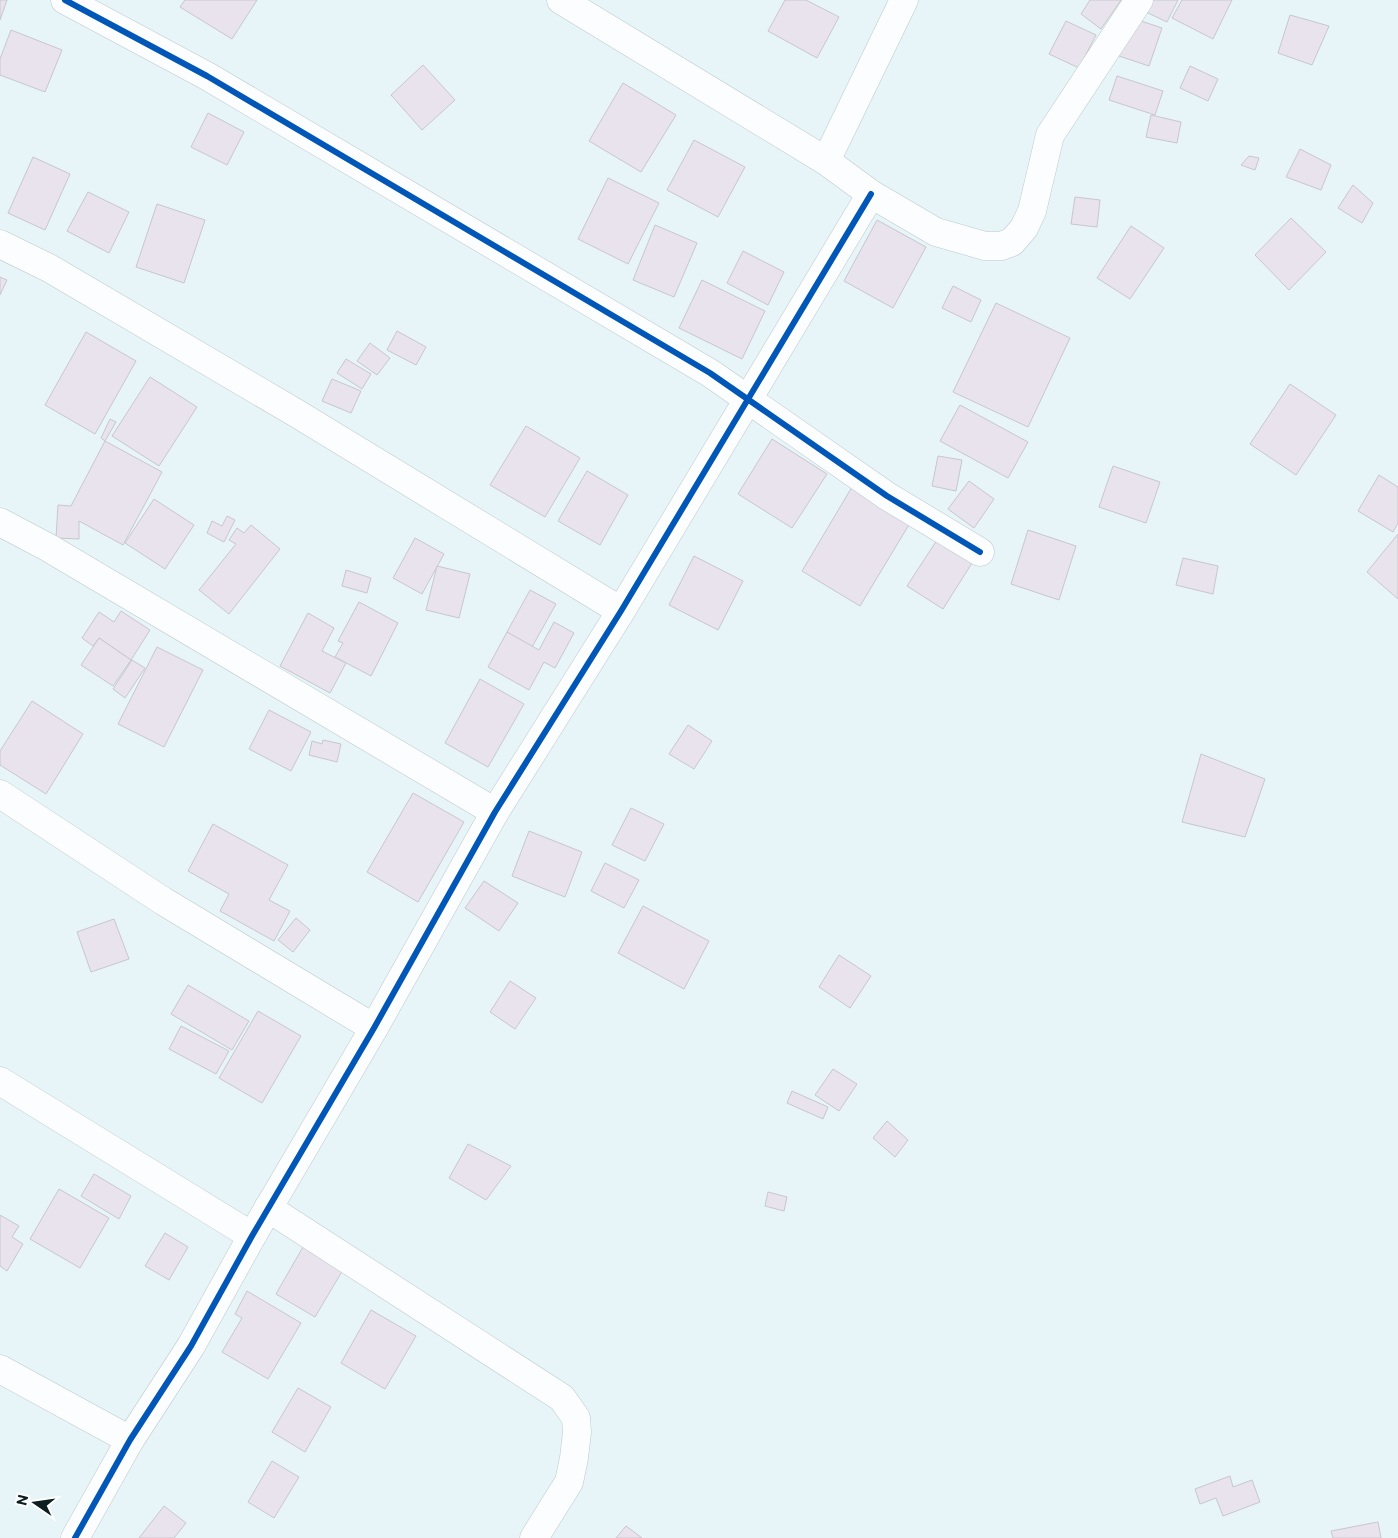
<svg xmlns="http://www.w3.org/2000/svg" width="1398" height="1538" viewBox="0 0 1398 1538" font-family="Commissioner,sans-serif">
  <rect width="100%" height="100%" fill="#e7f4f8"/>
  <g fill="#e9e3ed" stroke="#c7c7cd">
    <path d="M0 0H7L0 20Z"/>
    <path d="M185 0H257L232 39 180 7Z"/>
    <path d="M785 0H806L839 17 817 58 768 31Z"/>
    <path d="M1090 0H1121L1101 29 1081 14Z"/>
    <path d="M1152 0H1178L1167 22 1146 12Z"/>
    <path d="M1182 0H1232L1213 39 1172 18Z"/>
    <path d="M1290 15 1329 26 1312 65 1278 53Z"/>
    <path d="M1132 18 1162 28 1149 66 1119 56Z"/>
    <path d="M1066 21 1096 35 1079 68 1049 54Z"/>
    <path d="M11 30 62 50 45 92 0 75V59Z"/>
    <path d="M423 65 455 100 422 130 391 95Z"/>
    <path d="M1190 66 1218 79 1208 101 1180 88Z"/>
    <path d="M1117 76 1163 91 1155 115 1109 100Z"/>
    <path d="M623 83 676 115 641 172 589 141Z"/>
    <path d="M208 113 244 132 227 165 191 147Z"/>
    <path d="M1151 115 1181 122 1177 143 1146 137Z"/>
    <path d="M694 140 745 167 718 217 667 190Z"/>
    <path d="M1300 149 1331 165 1321 190 1286 177Z"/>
    <path d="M1249 156 1259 158 1255 170 1241 165Z"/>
    <path d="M33 157 70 174 45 230 8 213Z"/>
    <path d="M608 178 659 203 628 264 578 239Z"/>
    <path d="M1353 185 1373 203 1362 223 1338 208Z"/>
    <path d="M88 192 129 212 109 253 67 231Z"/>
    <path d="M1075 197 1100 200 1097 227 1071 224Z"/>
    <path d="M157 204 205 220 184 283 136 267Z"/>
    <path d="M1291 218 1326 252 1289 290 1255 255Z"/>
    <path d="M877 220 926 247 893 308 844 281Z"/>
    <path d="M655 225 697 243 674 297 633 280Z"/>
    <path d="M1131 226 1164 248 1130 299 1097 278Z"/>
    <path d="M743 251 784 272 768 305 727 283Z"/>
    <path d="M0 277 7 280 0 295Z"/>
    <path d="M702 280 765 311 742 359 679 328Z"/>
    <path d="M953 286 981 300 971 322 942 308Z"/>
    <path d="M996 303 1070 338 1028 427 953 392Z"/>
    <path d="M397 331 426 347 416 365 387 350Z"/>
    <path d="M86 332 136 361 95 434 45 405Z"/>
    <path d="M370 343 390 358 377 375 357 361Z"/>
    <path d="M346 359 371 374 362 389 337 373Z"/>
    <path d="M150 377 197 407 159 466 112 436Z"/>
    <path d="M332 379 361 391 351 413 322 401Z"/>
    <path d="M1290 384 1336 415 1296 475 1250 444Z"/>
    <path d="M960 405 1028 442 1008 478 940 441Z"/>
    <path d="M110 419 116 422 105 441 101 438Z"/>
    <path d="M526 426 580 458 545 517 490 485Z"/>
    <path d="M772 439 827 474 792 528 738 494Z"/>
    <path d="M105 441 162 472 123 545 79 521V539L56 538 58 505 71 506Z"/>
    <path d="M938 456 962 460 956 491 932 486Z"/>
    <path d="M1113 466 1160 482 1146 523 1099 507Z"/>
    <path d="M587 471 628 495 600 545 558 521Z"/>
    <path d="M1379 475 1398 487V523L1393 532 1358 511Z"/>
    <path d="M969 481 994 499 974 528 948 509Z"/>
    <path d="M852 487 910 523 860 606 802 571Z"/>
    <path d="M154 499 194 525 165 569 125 543Z"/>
    <path d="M227 516 235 520 224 542 207 533 212 521 222 526Z"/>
    <path d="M251 525 280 549 229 614 199 590 236 544 229 540 237 528 244 533Z"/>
    <path d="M1028 530 1076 546 1059 600 1011 584Z"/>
    <path d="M1398 534V599L1367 572Z"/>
    <path d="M415 538 444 554 422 594 393 578Z"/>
    <path d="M937 540 972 563 943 609 907 586Z"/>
    <path d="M694 556 743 581 718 630 669 605Z"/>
    <path d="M1183 558 1218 566 1213 594 1176 585Z"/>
    <path d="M437 566 470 574 459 618 426 610Z"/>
    <path d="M346 570 371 578 367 593 342 586Z"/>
    <path d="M530 590 556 604 532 647 507 632Z"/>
    <path d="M359 602 398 623 371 676 335 657 343 643 338 641Z"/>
    <path d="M121 611 150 630 131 660 99 638 93 646 82 638 99 612 114 622Z"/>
    <path d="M308 613 334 628 322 651 346 663 330 693 280 666Z"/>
    <path d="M554 622 574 633 555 668 544 662 529 690 488 667 507 632 539 650Z"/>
    <path d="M99 638 131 660 113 686 81 665Z"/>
    <path d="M157 647 203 670 164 747 118 724Z"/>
    <path d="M132 660 145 668 125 698 113 689Z"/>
    <path d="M480 679 524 704 488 767 445 743Z"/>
    <path d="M32 701 83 734 46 794 0 765V751Z"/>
    <path d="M269 710 311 732 291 771 249 749Z"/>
    <path d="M688 725 712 741 694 769 669 754Z"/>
    <path d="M323 740 341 744 337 762 309 755 312 741 322 744Z"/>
    <path d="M1201 754 1265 779 1245 837 1182 822Z"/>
    <path d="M413 793 464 822 418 902 367 872Z"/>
    <path d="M631 808 664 824 645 861 612 845Z"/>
    <path d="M213 824 288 865 269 900 290 911 274 941 220 911 229 894 188 871Z"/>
    <path d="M529 831 582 852 565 897 512 876Z"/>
    <path d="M605 863 639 880 624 908 591 891Z"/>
    <path d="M484 881 518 903 499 931 465 908Z"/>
    <path d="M643 906 709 941 684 989 618 953Z"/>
    <path d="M296 918 310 930 293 952 278 940Z"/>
    <path d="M114 919 129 959 91 972 77 932Z"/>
    <path d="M839 955 871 976 850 1008 819 987Z"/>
    <path d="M510 981 536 998 515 1029 490 1012Z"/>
    <path d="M188 985 249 1021 232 1050 171 1014Z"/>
    <path d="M258 1011 301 1036 262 1103 219 1078Z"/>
    <path d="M181 1026 229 1051 216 1074 169 1049Z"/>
    <path d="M833 1069 857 1084 839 1111 815 1095Z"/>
    <path d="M792 1091 828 1107 823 1119 787 1103Z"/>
    <path d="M887 1121 908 1140 895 1157 873 1138Z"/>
    <path d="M468 1144 511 1166 486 1200 449 1178Z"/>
    <path d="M94 1174 131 1196 119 1219 81 1196Z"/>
    <path d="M59 1189 109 1218 80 1268 30 1239Z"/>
    <path d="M768 1192 787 1197 784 1211 765 1206Z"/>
    <path d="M0 1215 19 1226 12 1237 23 1244 7 1271 0 1266Z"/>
    <path d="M165 1233 188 1247 169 1280 145 1266Z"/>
    <path d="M307 1240 347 1263 315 1317 276 1294Z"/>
    <path d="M247 1291 301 1323 268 1379 222 1352 242 1318 235 1314Z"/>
    <path d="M371 1310 416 1336 385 1389 341 1363Z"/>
    <path d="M298 1388 331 1407 305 1452 272 1432Z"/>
    <path d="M272 1461 299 1477 274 1518 248 1502Z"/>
    <path d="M1230 1476 1233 1487 1252 1480 1260 1502 1223 1516 1216 1498 1200 1504 1195 1489Z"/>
    <path d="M164 1506 186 1523 174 1538H139Z"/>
    <path d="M1378 1522 1381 1538H1333L1331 1531Z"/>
    <path d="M626 1526 642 1538H616Z"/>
  </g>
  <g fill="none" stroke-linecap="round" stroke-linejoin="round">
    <defs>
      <g id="minor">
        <path d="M65 0 207 76 710 373 887 496 980 552"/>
        <path d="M561 0 826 161 871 194 936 232 985 246H1001L1012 242 1024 228 1032 211 1050 135 1139 0"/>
        <path d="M826 161 904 0"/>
        <path d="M0 244 49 268 296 413 621 611"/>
        <path d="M0 522 49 548 495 812"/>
        <path d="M0 794 163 901 374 1028"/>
        <path d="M0 1081 252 1236"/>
        <path d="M268 1208 562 1398 576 1418 577 1432 574 1458 569 1482 534 1538"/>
        <path d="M0 1369 130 1440"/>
        <path d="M75 1538 130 1440 191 1346 252 1236 374 1028 495 812 621 611 871 194"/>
      </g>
    </defs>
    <use href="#minor" stroke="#bdcace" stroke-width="29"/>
    <use href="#minor" stroke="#fbfdfe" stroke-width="28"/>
    <defs>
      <g id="cycleway">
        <path d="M65 0 207 76 710 373 887 496 980 552"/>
        <path d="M75 1538 130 1440 191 1346 252 1236 374 1028 495 812 621 611 871 194"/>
      </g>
    </defs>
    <use href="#cycleway" stroke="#fff" stroke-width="9"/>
    <use href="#cycleway" stroke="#0057b8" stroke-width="6"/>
  </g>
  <g transform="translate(35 1503) rotate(283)" stroke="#ffffff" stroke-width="4" paint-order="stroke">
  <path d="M0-4L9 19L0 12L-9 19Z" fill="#0e1d20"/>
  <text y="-8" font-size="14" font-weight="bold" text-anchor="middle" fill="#0e1d20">N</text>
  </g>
</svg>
